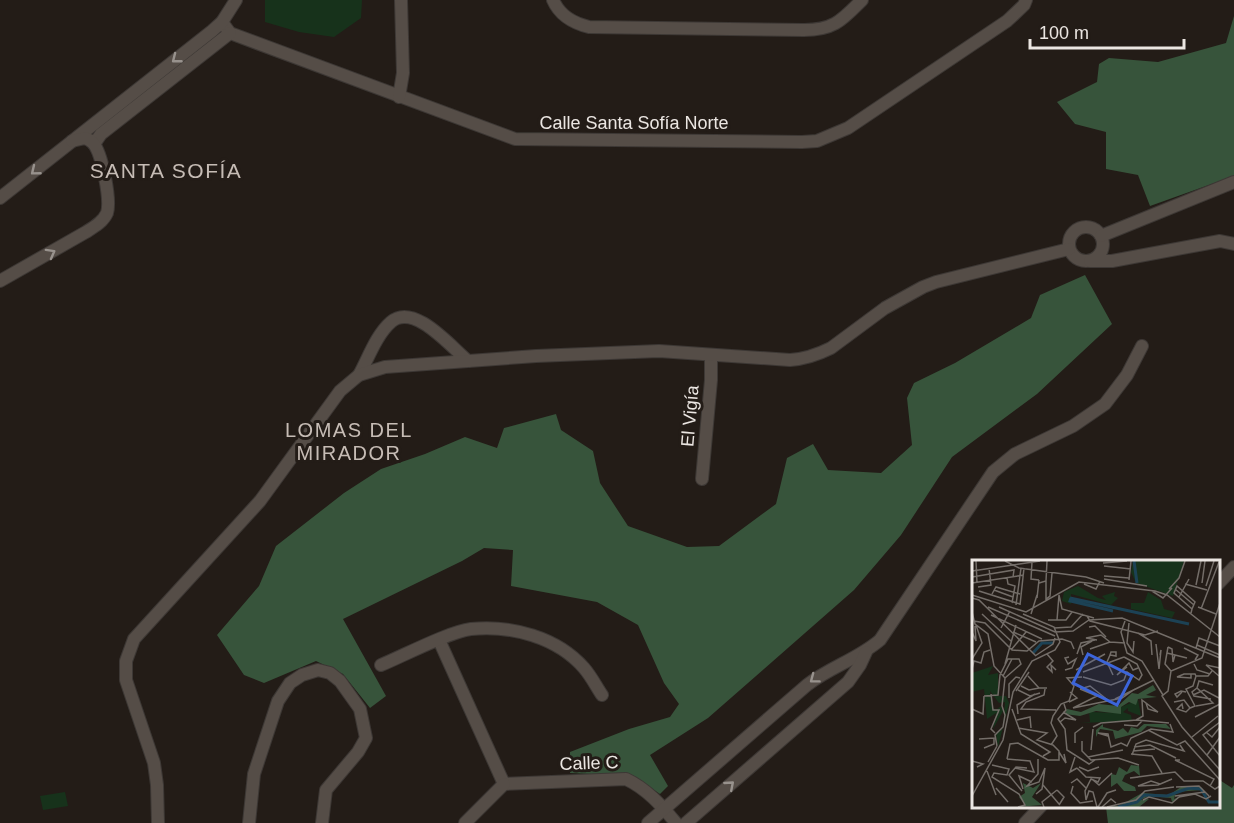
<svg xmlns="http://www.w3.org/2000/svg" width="1234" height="823" viewBox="0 0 1234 823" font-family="Helvetica,sans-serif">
  <rect width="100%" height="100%" fill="#231c17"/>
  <g fill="#17321b">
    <path d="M265 0H362L361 18 334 37 299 32 265 22Z"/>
    <path d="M65 792 68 806 43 810 40 796Z"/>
  </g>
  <g fill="#37543b">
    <path d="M1234 16V176L1150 206 1138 175 1106 169V132L1075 124 1057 102 1097 82 1099 64 1109 58 1158 62 1226 43Z"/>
    <path d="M1085 275 1112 324 1037 394 952 457 901 535 854 590 708 718 650 755 668 786 660 794 633 776 570 773V752L629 729 670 717 679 704 664 683 638 625 597 602 511 586 513 550 484 548 462 561 343 619 386 696 370 708 343 674 316 661 264 683 244 675 217 635 259 586 276 546 344 493 381 469 425 454 465 437 497 448 504 428 556 414 561 430 593 451 600 483 628 526 687 547 719 546 776 504 787 458 813 444 828 470 881 473 912 445 907 398 914 383 955 363 1031 318 1040 295Z"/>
    <path d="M1218 779 1232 788 1234 785V823H1108L1106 807 1218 806Z"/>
  </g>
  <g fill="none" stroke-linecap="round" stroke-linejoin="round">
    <defs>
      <g id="minor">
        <path d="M553 0C560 16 573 23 589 27L804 30C834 30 842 20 862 0"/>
        <path d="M222 22 230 33 515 139 802 142 817 141 848 128 1007 21 1024 5 1026 0"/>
        <path d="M399 97 403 73 401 0"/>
        <path d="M94 144 101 134 230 33"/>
        <path d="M0 198 212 31 222 22 236 0"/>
        <circle cx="1086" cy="244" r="17"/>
        <path d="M1101 236 1234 182"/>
        <path d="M1090 261H1112L1220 241 1234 244"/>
        <path d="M0 281 86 232C94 227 103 222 107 213 111 200 102 153 93 143 90 140 88 139 85 138L72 141"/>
        <path d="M359 375C368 359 376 335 391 322 414 302 451 347 468 361"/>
        <path d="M702 479 711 380V355"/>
        <path d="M1218 584 1234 567"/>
        <path d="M439 640 504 784 626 779C647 789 661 805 676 823"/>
        <path d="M381 665C403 656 448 632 471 629 511 625 557 637 584 668 591 676 596 686 602 695"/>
        <path d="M158 823 157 785 154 763 126 680V661L134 639 260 501 340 391 359 375 385 367 536 356 659 351 790 360C805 359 817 355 831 348L885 308 923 287 936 282 1069 249"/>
        <path d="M249 823 254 774 278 701 290 683 302 675 318 670 330 673 340 681 360 709 366 738 358 752 326 790 322 823"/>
        <path d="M465 823 504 784"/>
        <path d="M648 823 807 685C830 667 858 659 880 640L993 472 1015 454 1073 426 1105 404 1127 375 1142 346"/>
        <path d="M686 823 848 682 860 665 866 652"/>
        <path d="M1025 823 1041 806"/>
      </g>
    </defs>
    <use href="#minor" stroke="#3d3835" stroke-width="14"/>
    <use href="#minor" stroke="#554d47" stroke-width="12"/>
  </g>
  <defs><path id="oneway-chevron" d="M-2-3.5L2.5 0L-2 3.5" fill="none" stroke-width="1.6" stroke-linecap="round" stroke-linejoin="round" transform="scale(1.5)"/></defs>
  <g stroke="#98928d">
    <use href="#oneway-chevron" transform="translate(176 59) rotate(142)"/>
    <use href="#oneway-chevron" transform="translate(35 171) rotate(141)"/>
    <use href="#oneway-chevron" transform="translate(51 253) rotate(-29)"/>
    <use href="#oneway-chevron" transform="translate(814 679) rotate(143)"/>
    <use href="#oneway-chevron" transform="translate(730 785) rotate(-41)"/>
  </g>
  <g text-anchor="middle" stroke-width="6" stroke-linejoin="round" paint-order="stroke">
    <g font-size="18" fill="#ebe6e2" stroke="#231c17">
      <text x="634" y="129">Calle Santa Sofía Norte</text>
      <text transform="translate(690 416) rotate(-85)" y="6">El Vigía</text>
      <text transform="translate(589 763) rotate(-2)" y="6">Calle C</text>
    </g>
    <g font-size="20" letter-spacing="1.5" fill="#c6bcb5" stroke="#231c17">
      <text x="349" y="437">LOMAS DEL<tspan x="349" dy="23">MIRADOR</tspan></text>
    </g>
    <g font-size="21" letter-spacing="1.5" fill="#c6bcb5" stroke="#231c17">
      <text x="166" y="178">SANTA SOFÍA</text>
    </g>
  </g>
  <g transform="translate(972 560)">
    <rect width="248" height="248" fill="#231c17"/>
    <path d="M161 1H212L201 36 164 23 159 12ZM106 26 126 38 134 40 130 36 143 32 142 36 146 38 139 45 99 34V44L90 41 92 32ZM176 32 189 40 192 49 203 52 200 58 159 49V43H172ZM21 106 16 115 26 113V136H34L37 143 26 187 24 174 31 168 33 142 27 143 18 131 20 147 24 150 29 146 31 151 21 169 24 153 15 159 12 129 0 132V113ZM166 140 169 156 156 151V148L151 152 159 155 160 161 108 163 118 162 117 152 149 153V147Z" fill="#17321b"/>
    <path d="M181 125 184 130 174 135 185 137 166 139 164 145 157 142 149 147V154L124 151 108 156 93 154 95 149 109 152 127 144 146 146 160 133 166 134ZM131 164V167L146 171 151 168 156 173 159 167 166 169 172 164H194L199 169 175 166 169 172 143 179 141 171 128 169 124 177V170ZM159 205 167 206 168 216 162 211 153 215 150 221 163 227 164 231H152L145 223 139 227V214L144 215 147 207 155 212ZM51 223 61 228 69 223 60 237 70 245 46 247 53 245 47 237 53 233ZM226 226 229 230 204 232 202 239 213 234 200 242 199 238 177 236 168 240 177 239 167 247H136L147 246 170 233 197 235 209 227Z" fill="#37543b"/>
    <path fill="none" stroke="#1c4255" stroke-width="3" d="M162 1 165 23M98 38 217 64M99 38 98 41 141 51M61 93 70 83H81M146 247 165 242 172 235 195 236 217 228 229 229 237 242H248"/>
    <path fill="none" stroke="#736d68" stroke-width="1.5" d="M4 1 5 23M33 1 47 8 114 17M60 2 59 19 67 20M131 3 155 1M132 6 159 9M0 11 68 1M132 16 157 18M0 17 42 10 41 17M114 17 132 23M35 18 36 24 43 26 40 43M132 19 175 26M157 20 159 1M74 21V39L78 36 80 13M0 23 52 15M67 23 74 21 75 1M230 23 233 1M112 24 124 29 128 21M213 24 235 30M224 25 229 1M234 26 242 1M6 27 19 25 17 8M197 29 207 18 213 1M203 29 222 45M22 30 41 37M7 31 48 44M180 31 191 38 200 28M20 34 24 27 48 34M0 35 54 52 107 22 183 31 195 35 248 77M207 37 217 19M0 38 7 40 64 96M65 38 67 20M248 43 230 98 199 111 196 131 190 136 210 167 248 210M44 45 49 8M48 45 52 8M16 47 83 76M27 47 83 72 101 71 117 60 150 58 248 98M226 47 244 54M229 49 247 2M0 52 3 64 16 74 22 106 33 118M219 53 220 49 223 42 205 26 202 33 220 49M10 54 39 81M59 54 65 35M19 55 70 79M115 56 118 61 173 75 186 71M76 60H94L100 52M85 60 87 35 90 49 122 58M2 61 13 63 40 90 55 91 67 81 90 79 99 82 102 89M153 61 149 72 155 93 170 101 191 135M157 63 155 83 161 92 162 81M117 67 123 66 134 77M29 68 38 51M82 68 99 67 111 54M0 72 4 81 3 66M41 72 64 82M166 73 179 81 180 95M125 80 114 78 129 75 138 82M184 84 187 109M225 85 248 95M196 87 200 89 201 102 203 95M196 87 193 104 199 111M212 88 226 95 223 100M224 88 227 78 248 86M118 89 138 82 153 83M39 90 54 72M144 92V96L138 95 139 92ZM195 93 215 98M75 94 81 101 75 107 80 112 79 105 84 110M105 94 109 83 123 80M111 95 109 87 120 81M138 95 135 102 141 115M63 96 81 84 83 78M0 99 10 83 4 65M33 104 44 65M222 104 225 110 238 114M155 107 145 115 157 103 161 110 166 108M0 109 2 101 9 103 12 92 18 90M187 109 189 90 188 95M93 110 100 108 104 99 96 104 93 98 97 97M104 110 133 94M111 112 152 97M219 114V118L205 117 212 114H223L224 116M31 116 40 99M56 116 67 128H75M247 116 234 105 248 108M111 117 139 125 152 120 155 112 167 120 170 115 165 104 152 97M49 126 57 130 67 128M225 128 220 132 222 136 239 139M73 129 72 135 54 142 49 149 84 150M108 129 118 126 137 141M46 130 58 136 68 133M44 131 57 112M210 132 205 137 203 134 209 131 214 132M19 134 21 150H27L19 169 23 173M221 135 232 130 247 138M12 136 26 135 28 115 36 99H47L49 104 33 118M37 138V124L44 117 48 118M143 139 182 120M97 142 105 138 98 132M202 142 212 140 218 148 223 146 214 129 221 126 224 116H236L240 111M92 144 94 150 86 159 93 169 95 190 117 204 123 200M224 146 241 143 225 128 227 121 241 125M101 148 150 138 163 129M101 148 125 136 108 129M0 149 11 154 12 136M40 149 49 174 78 192 71 196M211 149 210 144 205 149 214 152 218 148M46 154 45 145 63 134M223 157 248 144M45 160 58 157 59 168M164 160 171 156 170 140 186 152 176 149 174 143M88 162 93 158 104 160 91 152M248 162 231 175 248 196M152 165 165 166 170 161M121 167 129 163 165 160 197 163M176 170 205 185 213 181 248 220M234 172 240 177 248 167M136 176 126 173 136 174 139 187 149 183 155 186 159 178 179 169 201 172 198 164M220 177 246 156M7 179 22 178V184L12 188M110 181V191L119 200 146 198 167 205M103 183V173L111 167M79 185 85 176 79 163 81 156 89 144 97 141 102 126 95 118 110 117M25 186 23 175 31 167 33 155 30 146 33 118M162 187 178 185 204 198M119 190 121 169M161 191 183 189M87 192 94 203 92 194M159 194 180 196 190 213M160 195 164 184 174 180 212 191 208 185M235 195 248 177M103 197 98 212 105 208M116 197 151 190M35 199 38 184 46 183 76 200H87V191L81 185 65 180 75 173 46 168M35 199 58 201 62 212 43 208M208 200H203L242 219 238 226M0 201 11 204 5 207M16 202 25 186M20 205 37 209 35 215 22 213 20 217 47 234 53 245 46 247M107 207 116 211 127 207M105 208 114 217 128 218 126 222 119 219 113 231 114 240 117 231 121 232 125 247M15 211 24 235M167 217 158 218 203 212 212 221H231L243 229 248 226M121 220 127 225 140 213M99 223 105 219 114 228M188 224 179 221 166 226 186 225 200 219M71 225 87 244M101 226 99 233 108 243 121 241M204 227 227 226 237 236M24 228 36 242M51 229 47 216 60 222M85 230 92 237 87 245M50 231 37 215 44 207 55 208M64 234 70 229 73 208 67 222 55 226 66 214V199M0 236 31 180 41 132 60 101 83 90 88 82 82 67 51 54M203 236 233 232M207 237 223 234 234 239 239 236M171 240 177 237 200 243 207 237M72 247 70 242 85 230M126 247 135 233 144 230M130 247 139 239 144 243M135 247 164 240 173 231 202 227"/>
    <path fill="#3c65da" fill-opacity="0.15" stroke="#3c65da" stroke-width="3" d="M116 94 160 116 145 145 101 123Z"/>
    <rect width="248" height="248" fill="none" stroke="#ebe6e2" stroke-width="3"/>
  </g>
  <path d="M1030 39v9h154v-9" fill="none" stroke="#ebe6e2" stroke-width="3"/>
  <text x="1039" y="39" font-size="18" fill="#ebe6e2" stroke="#231c17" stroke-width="4.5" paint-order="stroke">100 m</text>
</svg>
